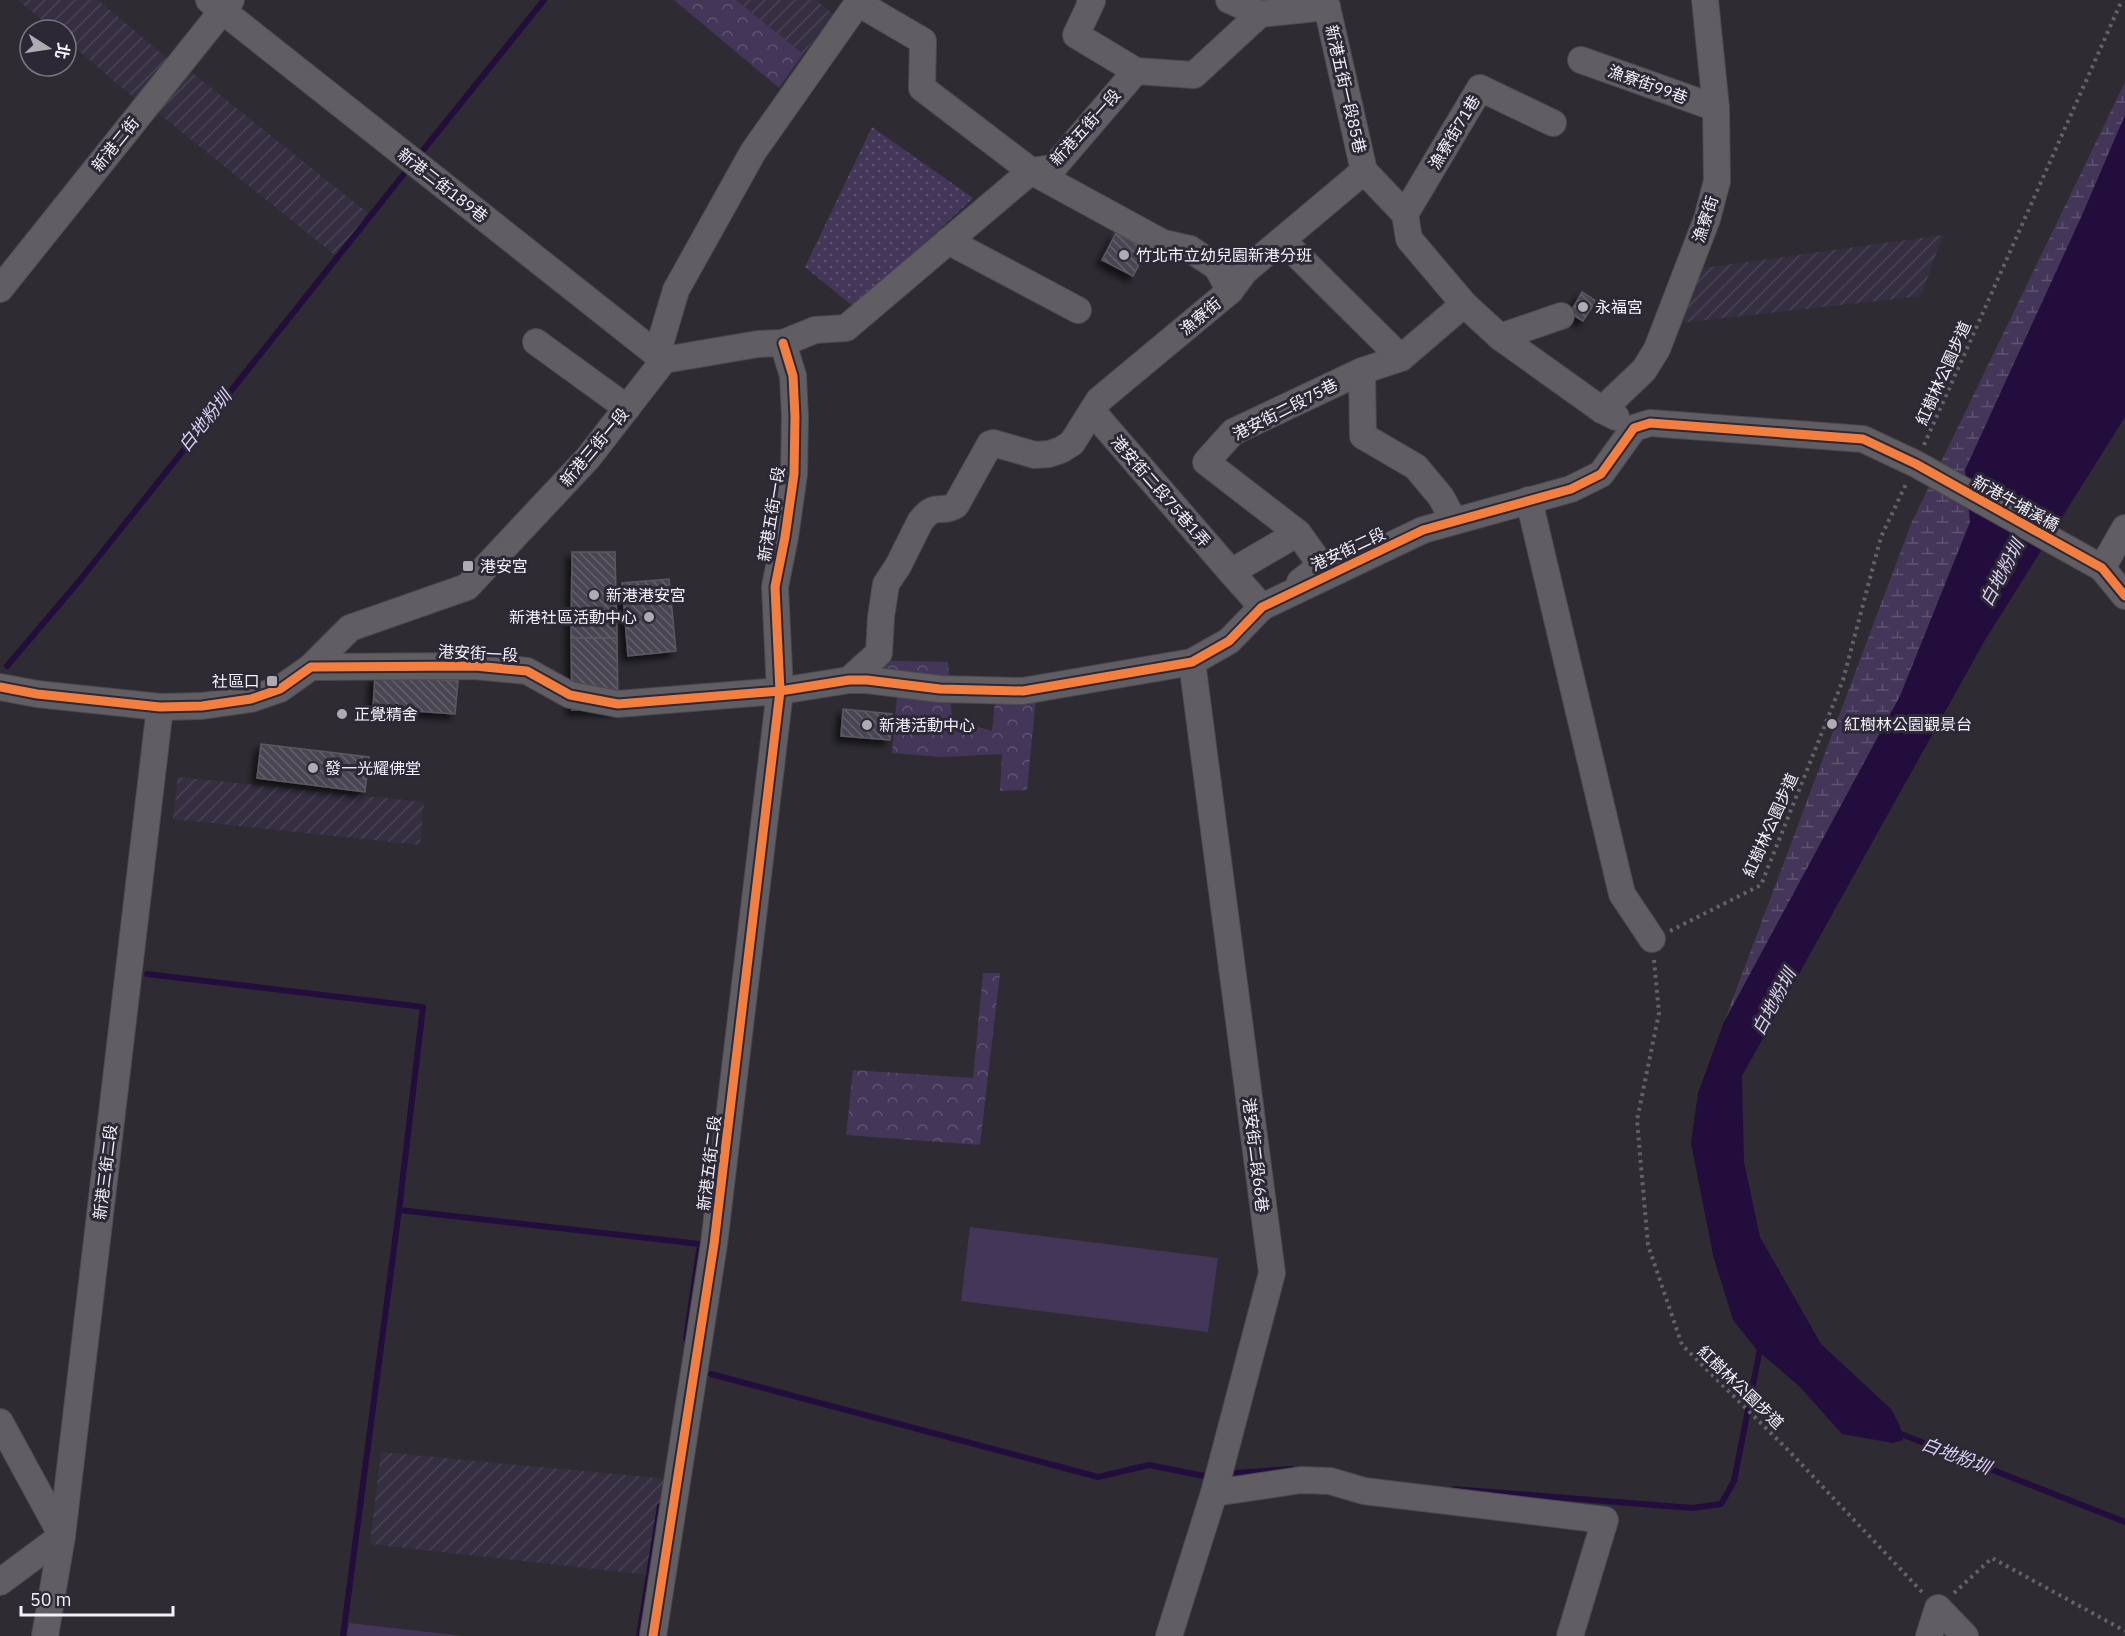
<svg xmlns="http://www.w3.org/2000/svg" width="2125" height="1636" viewBox="0 0 2125 1636" font-family="'IBM Plex Sans','Noto Sans TC',sans-serif">
  <defs>
    <pattern id="industrial-furrows" width="10" height="10" patternUnits="userSpaceOnUse" patternTransform="scale(1.5)"><rect width="10" height="10" fill="#352f41"/><path d="M-1 1l2-2M0 10L10 0M9 11l2-2" fill="none" stroke="#494354"/></pattern>
    <pattern id="forest-crowns" width="20" height="18" patternUnits="userSpaceOnUse" patternTransform="scale(1.5)"><rect width="20" height="18" fill="#433659"/><path d="M2 6a3 3 0 1 1 6 0M12 15a3 3 0 1 1 6 0" fill="none" stroke="#5f5372"/></pattern>
    <pattern id="wetland-marsh" width="20" height="14" patternUnits="userSpaceOnUse" patternTransform="scale(1.5)"><rect width="20" height="14" fill="#433659"/><path d="M1 5h8M5 5V1M11 12h8M15 12V8" fill="none" stroke="#5f5372"/></pattern>
    <pattern id="park-dots" width="8" height="8" patternUnits="userSpaceOnUse" patternTransform="scale(1.5)"><rect width="8" height="8" fill="#433659"/><path d="M2 2h.1M6 6h.1" fill="none" stroke="#5f5372" stroke-width="1.8" stroke-linecap="round"/></pattern>
    <pattern id="building-back-hatch" width="6" height="6" patternUnits="userSpaceOnUse" patternTransform="scale(1.5)"><rect width="6" height="6" fill="#4a4552"/><path d="M-1 5l2 2M0 0l6 6M5-1l2 2" fill="none" stroke="#65606c"/></pattern>
    <filter id="shadow"><feDropShadow dx="-5.5" dy="5.5" stdDeviation="3" flood-color="#0009"/></filter>
  </defs>
  <rect width="100%" height="100%" fill="#2e2c32"/>
  <path fill="#352f41" d="M1114 230 1151 248 1135 280 1098 262Z"/>
  <g fill="url(#industrial-furrows)">
    <path d="M18 0H98L173 63 140 103 66 40V30H54Z"/>
    <path d="M736 0H816L834 15 803 54Z"/>
    <path d="M191 72 369 214 336 256 158 113Z"/>
    <path d="M1943 235 1921 296 1679 323 1703 268Z"/>
    <path d="M178 777 424 802 420 845 173 819Z"/>
    <path d="M381 1452 668 1479 650 1575 370 1544Z"/>
  </g>
  <g fill="#433659">
    <path d="M970 1227 1218 1258 1208 1332 961 1301Z"/>
    <path d="M349 1623 463 1636H347Z"/>
  </g>
  <g fill="url(#forest-crowns)">
    <path d="M674 0H736L803 54 779 88Z"/>
    <path d="M859 660 948 662 952 719 992 731 995 701 1036 698 1027 790 1000 791 1002 754 941 757 892 753 898 684Z"/>
    <path d="M983 973H1000L980 1145 846 1135 853 1070 973 1078Z"/>
  </g>
  <path fill="url(#wetland-marsh)" d="M2125 82V308L1724 1022 1911 524Z"/>
  <path fill="url(#park-dots)" d="M872 127 973 198 855 308 805 267Z"/>
  <path fill="#230d3d" d="M2125 115V417L1985 640 1742 1076 1744 1162 1760 1237 1821 1344 1891 1409 1900 1426 1903 1440 1893 1443 1842 1434 1800 1387 1757 1350 1733 1320 1713 1255 1691 1143 1698 1093 1724 1022 1900 696 1970 522 1965 470 2083 213Z"/>
  <g fill="none" stroke-linecap="round" stroke-linejoin="round">
    <g stroke="#230d3d" stroke-width="6">
      <path d="M424 149 544 0"/>
      <path d="M7 666 80 580 403 175"/>
      <path d="M147 974 423 1007 399 1210 343 1636"/>
      <path d="M399 1210 700 1244 686 1339"/>
      <path d="M711 1374 1098 1477 1149 1465 1204 1476"/>
      <path d="M1896 1432 2125 1522"/>
      <path d="M1236 1473 1292 1469"/>
      <path d="M1454 1489 1692 1508 1721 1504 1734 1481 1761 1344"/>
      <path d="M639 1636 660 1506"/>
    </g>
  </g>
  <g fill="url(#building-back-hatch)" stroke="#5b595f" stroke-width="1.5" filter="url(#shadow)">
    <path d="M1116 233 1147 249 1133 276 1102 260Z"/>
    <path d="M1582 292 1596 301 1583 321 1570 313Z"/>
    <path d="M572 552H615L617 638H571Z"/>
    <path d="M669 579 676 651 628 656 622 583Z"/>
    <path d="M571 638H617L618 710H572Z"/>
    <path d="M375 676 458 681 455 714 373 708Z"/>
    <path d="M843 709 892 714 890 740 841 736Z"/>
    <path d="M261 744 369 757 365 792 257 778Z"/>
  </g>
  <g fill="none" stroke-linecap="round" stroke-linejoin="round">
    <defs>
      <g id="minor">
        <path d="M209 0 664 360"/>
        <path d="M1090 0 1092 1 1076 35 1136 71"/>
        <path d="M1229 0 1260 14"/>
        <path d="M858 3 923 41 922 88 1031 171 1163 243 1190 249 1217 267 1230 291"/>
        <path d="M1327 7 1364 171"/>
        <path d="M1581 60 1716 108"/>
        <path d="M1364 171 1405 214 1409 239 1464 304 1500 337 1602 410 1616 417"/>
        <path d="M1405 214 1480 88 1553 123"/>
        <path d="M1282 240 1401 358"/>
        <path d="M948 241 1078 310"/>
        <path d="M0 289 231 0"/>
        <path d="M1500 337 1561 316"/>
        <path d="M536 342 627 408"/>
        <path d="M664 360 758 344 783 343 815 330 846 328 1031 171 1053 168 1136 71 1194 75 1260 14 1327 7"/>
        <path d="M1602 410 1644 370 1657 349 1707 219 1717 181 1716 108 1705 0"/>
        <path d="M1092 411 1231 572 1298 533"/>
        <path d="M1529 500 1622 894 1652 939"/>
        <path d="M1454 521 1441 497 1416 467 1363 436 1362 371 1401 358 1464 304"/>
        <path d="M2102 568 2125 528"/>
        <path d="M1231 572 1262 607"/>
        <path d="M1300 582 1321 565 1298 533 1206 462 1233 432 1362 371"/>
        <path d="M311 667 475 666 527 671 570 695 618 704 780 691 849 680H867L940 689 1023 691 1192 662 1229 641 1262 607 1423 530 1571 489 1601 474 1634 428 1650 423 1863 439 1916 464 2102 568 2125 596"/>
        <path d="M849 680 879 653 881 617 886 584 898 566 920 522C936 500 942 515 956 505L990 444 993 443 1035 455 1049 454 1061 450 1072 443 1099 400 1230 291 1245 271 1364 171"/>
        <path d="M0 687 37 694 160 707 202 706 251 699 280 689 311 667 350 628 467 587 588 458 664 360 660 344 676 290 753 152 860 0"/>
        <path d="M0 1422 62 1536 0 1582"/>
        <path d="M1214 1493 1301 1480 1330 1481 1364 1491 1605 1520 1570 1636"/>
        <path d="M45 1636 62 1536 160 707"/>
        <path d="M653 1636 714 1244 780 691 775 587 785 537 794 474 795 417 793 376 783 343"/>
        <path d="M1169 1636 1214 1493 1272 1273 1192 662"/>
        <path d="M1929 1636 1938 1608 1965 1636"/>
      </g>
    </defs>
    <use href="#minor" stroke="#4b494f" stroke-width="28"/>
    <g stroke="#646267" stroke-width="4" stroke-dasharray="3 4.5" stroke-linecap="butt">
      <path d="M1924 445 2122 0"/>
      <path d="M1670 931 1761 885 1843 680 1881 537 1906 484"/>
      <path d="M1654 960 1659 1013 1637 1120 1648 1245 1682 1345 1789 1451 1923 1593"/>
      <path d="M1954 1593 1992 1558 2125 1631"/>
    </g>
    <use href="#minor" stroke="#605e63" stroke-width="26"/>
    <defs>
      <g id="cycleway">
        <path d="M0 687 37 694 160 707 202 706 251 699 280 689 311 667 475 666 527 671 570 695 618 704 780 691 849 680H867L940 689 1023 691 1192 662 1229 641 1262 607 1423 530 1571 489 1601 474 1634 428 1650 423 1863 439 1916 464 2102 568 2125 596"/>
        <path d="M653 1636 714 1244 780 691 775 587 785 537 794 474 795 417 793 376 783 343"/>
      </g>
    </defs>
    <use href="#cycleway" stroke="#2d2836" stroke-width="13"/>
    <use href="#cycleway" stroke="#f27e40" stroke-width="9"/>
  </g>
  <g fill="#aeabb3" stroke="#2d2836" stroke-width="2">
    <circle cx="1124" cy="255" r="6"/>
    <circle cx="1583" cy="307" r="6"/>
    <rect x="462" y="560" width="12" height="12" rx="3"/>
    <circle cx="594" cy="595" r="6"/>
    <circle cx="649" cy="617" r="6"/>
    <rect x="266" y="675" width="12" height="12" rx="3"/>
    <circle cx="342" cy="714" r="6"/>
    <circle cx="1832" cy="724" r="6"/>
    <circle cx="867" cy="725" r="6"/>
    <circle cx="313" cy="768" r="6"/>
  </g>
  <g text-anchor="middle" stroke-width="6" stroke-linejoin="round" paint-order="stroke">
    <g font-size="16" fill="#f3f0f9" stroke="#2d2836">
      <text transform="translate(1648 84) rotate(20)" y="6">漁寮街99巷</text>
      <text transform="translate(1346 89) rotate(77)" y="6">新港五街一段85巷</text>
      <text transform="translate(1085 127) rotate(-48)" y="6">新港五街一段</text>
      <text transform="translate(1454 132) rotate(-59)" y="6">漁寮街71巷</text>
      <text transform="translate(115 144) rotate(-51)" y="6">新港二街</text>
      <text transform="translate(443 185) rotate(38)" y="6">新港二街189巷</text>
      <text transform="translate(1705 219) rotate(-72)" y="6">漁寮街</text>
      <text transform="translate(1200 316) rotate(-40)" y="6">漁寮街</text>
      <text transform="translate(1943 373) rotate(-66)" y="6">紅樹林公園步道</text>
      <text transform="translate(1285 409) rotate(-27)" y="6">港安街二段75巷</text>
      <text transform="translate(594 447) rotate(-50)" y="6">新港三街一段</text>
      <text transform="translate(1161 491) rotate(49)" y="6">港安街二段75巷1弄</text>
      <text transform="translate(2016 503) rotate(29)" y="6">新港牛埔溪橋</text>
      <text transform="translate(771 514) rotate(-81)" y="6">新港五街一段</text>
      <text transform="translate(1348 549) rotate(-25)" y="6">港安街二段</text>
      <text transform="translate(478 653) rotate(3)" y="6">港安街一段</text>
      <text transform="translate(1770 825) rotate(-66)" y="6">紅樹林公園步道</text>
      <text transform="translate(1256 1155) rotate(83)" y="6">港安街二段66巷</text>
      <text transform="translate(709 1163) rotate(-83)" y="6">新港五街二段</text>
      <text transform="translate(105 1172) rotate(-83)" y="6">新港三街二段</text>
      <text transform="translate(1741 1387) rotate(44)" y="6">紅樹林公園步道</text>
    </g>
    <g font-size="16" fill="#f3f0f9" stroke="#2d2836" text-anchor="start">
      <text x="1136" y="261">竹北市立幼兒園新港分班</text>
      <text x="1595" y="313">永福宮</text>
      <text x="480" y="572">港安宮</text>
      <text x="606" y="601">新港港安宮</text>
      <text x="637" y="623" text-anchor="end">新港社區活動中心</text>
      <text x="260" y="687" text-anchor="end">社區口</text>
      <text x="354" y="720">正覺精舍</text>
      <text x="1844" y="730">紅樹林公園觀景台</text>
      <text x="879" y="731">新港活動中心</text>
      <text x="325" y="774">發一光耀佛堂</text>
    </g>
    <g font-size="18" font-style="italic" fill="#dacff2" stroke="#2d2836">
      <text transform="translate(205 421) rotate(-51)" y="6">白地粉圳</text>
      <text transform="translate(2002 573) rotate(-62)" y="6">白地粉圳</text>
      <text transform="translate(1774 1002) rotate(-62)" y="6">白地粉圳</text>
      <text transform="translate(1956 1456) rotate(21)" y="6">白地粉圳</text>
    </g>
  </g>
  <g transform="translate(48 48) rotate(102)"><circle r="28" fill="#2d2836" stroke="#7c7884" stroke-width="1.5"/>
  <path d="M0-4.5L10 22L0 15L-10 22Z" fill="#aeabb3"/>
  <text y="-9" font-size="16" font-weight="bold" text-anchor="middle" fill="#f3f0f9">北</text>
  </g>
  <path d="M21 1606v9h152v-9" fill="none" stroke="#f3f0f9" stroke-width="3"/>
  <text x="30" y="1606" font-size="18" fill="#f3f0f9" stroke="#2d2836" stroke-width="4.5" paint-order="stroke">50 m</text>
</svg>
